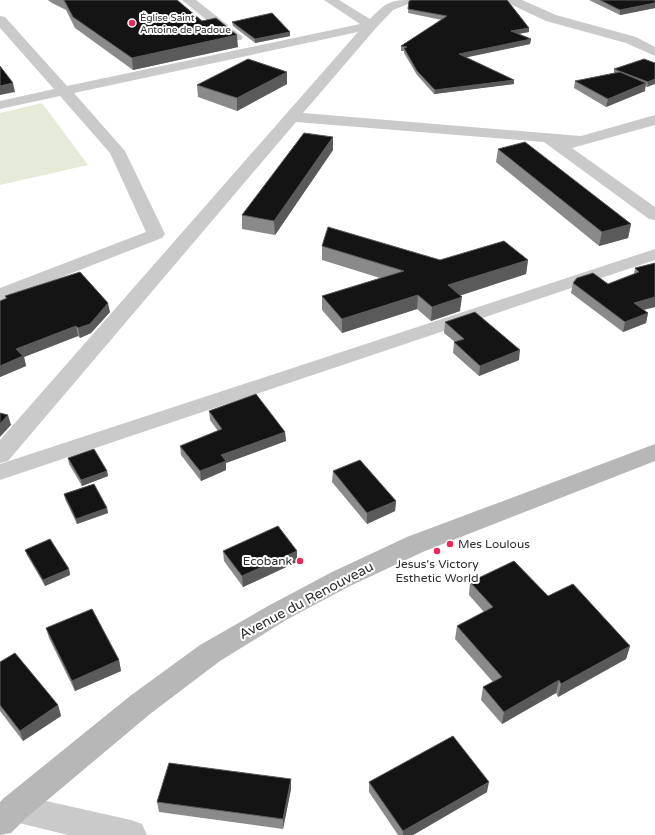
<svg xmlns="http://www.w3.org/2000/svg" width="655" height="835" viewBox="0 0 655 835" font-family="'Varela Round',sans-serif">
  <rect width="100%" height="100%" fill="#fff"/>
  <path fill="#e6ebd9" d="M42 103 88 165 0 185V113Z"/>
  <g fill="none" stroke-linecap="round" stroke-linejoin="round">
    <g fill="#cacaca" fill-rule="evenodd">
      <path d="M182 0H196L243 37 241 40H231Z"/>
      <path d="M324 0H339L370 19C387 2 389 0 413 0L411 3 393 10 376 28 303 113 581 136 655 115V125L572 148 655 207V220L649 219 544 142 296 122 8 461 0 463V440L358 32 74 93 125 151 165 234 162 238 0 301V288L146 232 110 153 60 96 0 109V101L54 89 0 28V16L5 17 67 86 360 24Z"/>
      <path d="M506 0H522L556 15 636 37 655 47V56L626 43 546 21 508 3Z"/>
      <path d="M655 249V260L0 480V464Z"/>
      <path d="M15 794 131 820 142 824 147 835H68L15 822 4 818 0 809 4 798Z"/>
    </g>
    <path fill="#b7b7b7" fill-rule="evenodd" d="M655 444V461L425 551 350 586 286 620 220 661 150 714 26 818 11 833 0 835V802L4 798 130 696 200 645 268 606 332 572 407 537Z"/>
  </g>
  <g fill="#8a8a8a">
    <path d="M48 0H177L202 21 238 47 133 70 75 28 66 10 52 3Z"/>
    <path d="M589 0H655V8L620 15Z"/>
    <path d="M409 1 529 28V32L518 34 531 39 530 44 465 57 514 80V84L434 94 417 75 404 53V51H401V46L442 20 408 13Z"/>
    <path d="M232 22 290 36 255 43 233 26Z"/>
    <path d="M655 63 647 87 645 86V91L606 107 574 88 575 81 614 73V69Z"/>
    <path d="M287 72V84L237 111 198 97 197 85Z"/>
    <path d="M498 149 631 224 628 238 599 246 496 162Z"/>
    <path d="M333 150 275 235 242 229V215Z"/>
    <path d="M322 246 440 260H528L526 274 460 295V311L431 321 417 309 342 333 322 310V296L380 278 322 260Z"/>
    <path d="M655 263V307L643 310 648 313 646 323 623 332 571 293 573 283 608 284 634 274 635 268Z"/>
    <path d="M5 296 110 312 91 333 80 338 78 336 24 357 26 366 0 377V301L6 299Z"/>
    <path d="M445 322 519 360 479 376 453 353 454 342H455L444 333Z"/>
    <path d="M209 411 285 432 286 441 226 463V470L201 481 181 455 180 446 218 431 210 420Z"/>
    <path d="M68 458 107 471 108 476 82 486 69 464Z"/>
    <path d="M333 471 396 501 395 511 367 524 332 482Z"/>
    <path d="M64 494 107 508 108 513 77 524 65 499Z"/>
    <path d="M25 550 69 569 70 575 45 586 27 555Z"/>
    <path d="M223 551 297 562 243 587 224 561Z"/>
    <path d="M470 582 548 596 630 646 626 659 558 697 556 693 502 724 481 700 483 687 493 682 455 639 457 626 484 612 469 595Z"/>
    <path d="M46 628 119 660 121 671 75 691 49 638Z"/>
    <path d="M0 662 58 705 61 716 23 741 0 711Z"/>
    <path d="M369 782 487 792 413 835H398L369 792Z"/>
    <path d="M291 789 283 829 159 812 157 802Z"/>
  </g>
  <g fill="#5a5a5a">
    <path d="M655 3V8L620 15V10Z"/>
    <path d="M529 28V32L511 35V31Z"/>
    <path d="M290 32V36L255 43V39Z"/>
    <path d="M237 35 238 47 133 70 132 58Z"/>
    <path d="M531 39 530 44 459 59V54Z"/>
    <path d="M287 72V84L237 111V98Z"/>
    <path d="M655 79V84L647 87 648 82Z"/>
    <path d="M514 80V84L434 94 435 90Z"/>
    <path d="M13 83 15 92 0 95V86Z"/>
    <path d="M646 83 645 91 606 107 608 99Z"/>
    <path d="M333 137V150L275 235 274 221Z"/>
    <path d="M631 224 628 238 599 246 602 232Z"/>
    <path d="M528 260 526 274 447 300 448 285Z"/>
    <path d="M418 295 417 309 342 333V319Z"/>
    <path d="M462 297 460 311 431 321 432 307Z"/>
    <path d="M655 297V307L631 313 634 303Z"/>
    <path d="M108 303 110 312 91 333 80 338 78 328Z"/>
    <path d="M648 313 646 323 623 332 625 322Z"/>
    <path d="M76 326 78 336 24 357 26 366 0 377V366L16 349Z"/>
    <path d="M520 350 519 360 479 376 480 366Z"/>
    <path d="M8 415 11 425 0 437V424Z"/>
    <path d="M285 432 286 441 226 463V470L201 481 200 471 221 455Z"/>
    <path d="M107 471 108 476 82 486 81 480Z"/>
    <path d="M396 501 395 511 367 524V513Z"/>
    <path d="M107 508 108 513 77 524 76 519Z"/>
    <path d="M297 551V562L243 587 242 576Z"/>
    <path d="M69 569 70 575 45 586 43 580Z"/>
    <path d="M630 646 626 659 558 697 561 684Z"/>
    <path d="M119 660 121 671 75 691 72 681Z"/>
    <path d="M559 680 556 693 502 724 504 712Z"/>
    <path d="M58 705 61 716 23 741 20 731Z"/>
    <path d="M291 779V789L283 829V819Z"/>
    <path d="M489 782 487 792 413 835H403V831Z"/>
  </g>
  <g fill="#141414" stroke="#5a5a5a">
    <path d="M64 0H177L202 21 216 18 237 35 132 58 73 17Z"/>
    <path d="M411 0H507L529 28 511 31 531 39 459 54 514 80 435 90 417 71 404 48 407 47 401 46 447 16 408 9 409 1Z"/>
    <path d="M600 0H655V3L620 10Z"/>
    <path d="M272 13 290 32 255 39 232 22Z"/>
    <path d="M248 59 287 72 237 98 197 85Z"/>
    <path d="M644 59 655 63V79L648 82 614 69Z"/>
    <path d="M0 66 13 83 0 86Z"/>
    <path d="M620 72 646 83 608 99 575 81Z"/>
    <path d="M304 133 333 137 274 221 242 215Z"/>
    <path d="M525 142 631 224 602 232 498 149Z"/>
    <path d="M328 227 440 260 504 241 528 260 448 285 462 297 432 307 418 295 342 319 322 296 404 271 322 246Z"/>
    <path d="M655 263V297L634 303 648 313 625 322 573 283 577 278 593 273 608 284 639 272 635 268Z"/>
    <path d="M80 272 108 303 90 324 78 328 76 326 16 349 23 356 0 366V301L7 298 5 296Z"/>
    <path d="M475 312 520 350 480 366 454 342 464 339 445 322Z"/>
    <path d="M256 394 285 432 221 455 226 461 200 471 180 446 222 429 209 411Z"/>
    <path d="M0 413 8 415 0 424Z"/>
    <path d="M94 449 107 471 81 480 68 458Z"/>
    <path d="M360 460 396 501 367 513 333 471Z"/>
    <path d="M94 484 107 508 76 519 64 494Z"/>
    <path d="M278 526 297 551 242 576 223 551Z"/>
    <path d="M50 539 69 569 43 580 25 550Z"/>
    <path d="M514 561 548 596 573 584 630 646 561 684 559 680 504 712 483 687 502 677 457 626 493 607 470 582Z"/>
    <path d="M92 609 119 660 72 681 46 628Z"/>
    <path d="M15 653 58 705 20 731 0 705V662Z"/>
    <path d="M453 736 489 782 403 831 369 782Z"/>
    <path d="M169 763 291 779 283 819 157 802Z"/>
  </g>
  <g fill="#ec275b" stroke="#fff" stroke-width="1.5">
    <circle cx="132" cy="23" r="4"/>
    <circle cx="450" cy="544" r="4"/>
    <circle cx="437" cy="551" r="4"/>
    <circle cx="300" cy="561" r="4"/>
  </g>
  <g text-anchor="middle" stroke-width="4" stroke-linejoin="round" paint-order="stroke">
    <g font-size="10" fill="#2d2d2d" stroke="#fff" text-anchor="start">
      <text x="140" y="21">Église Saint<tspan x="140" dy="12">Antoine de Padoue</tspan></text>
    </g>
    <g font-size="12" fill="#2d2d2d" stroke="#fff" text-anchor="start">
      <text x="458" y="548">Mes Loulous</text>
      <text x="292" y="565" text-anchor="end">Ecobank</text>
      <text x="437" y="568" text-anchor="middle">Jesus's Victory<tspan x="437" dy="14">Esthetic World</tspan></text>
    </g>
    <g font-size="14" fill="#2d2d2d" stroke="#fff">
      <text transform="translate(306 600) rotate(-28)" y="5">Avenue du Renouveau</text>
    </g>
  </g>
</svg>
